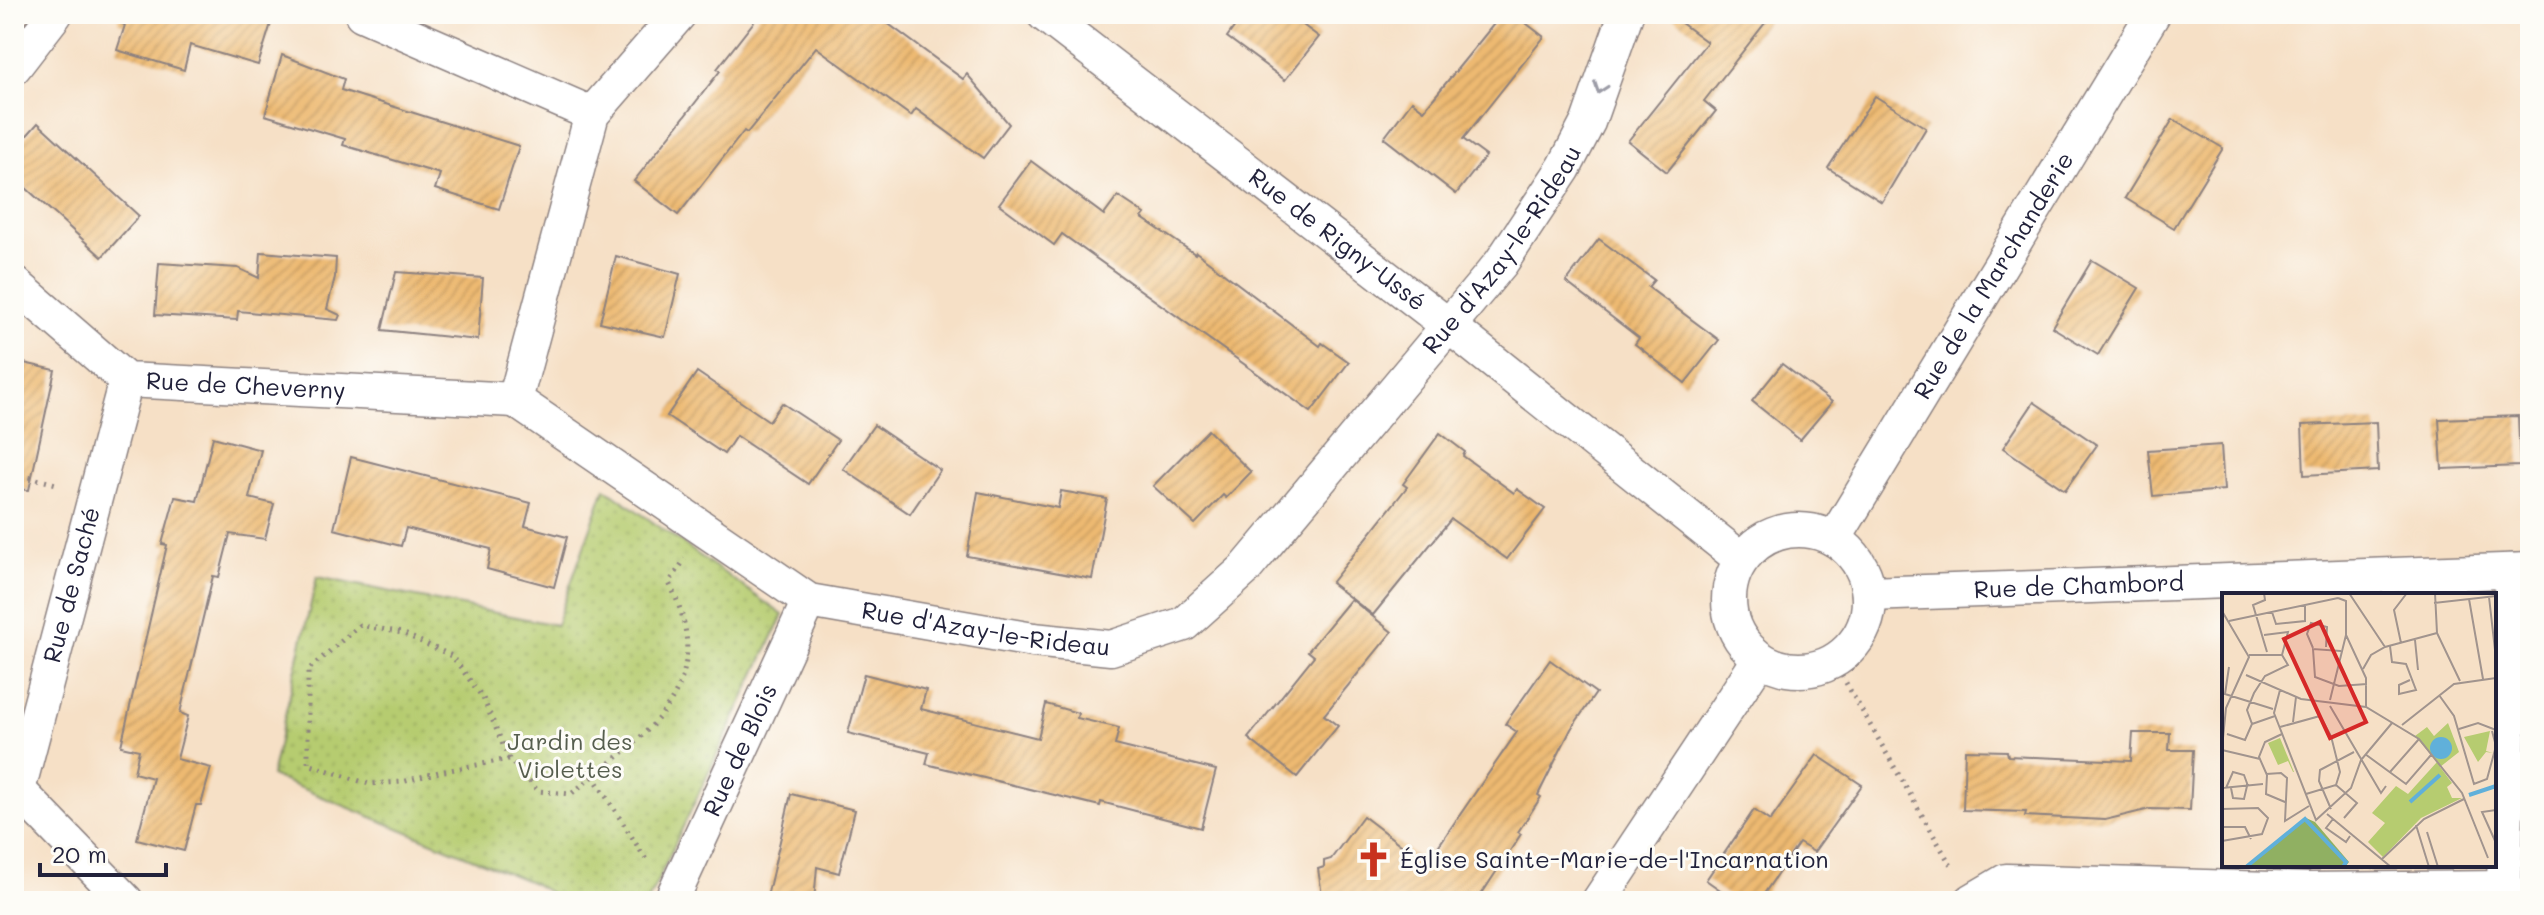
<svg xmlns="http://www.w3.org/2000/svg" width="2544" height="915" viewBox="0 0 2544 915" font-family="Mali,sans-serif">
  <defs>
    <pattern id="park-dots" width="8" height="8" patternUnits="userSpaceOnUse" patternTransform="scale(2)"><rect width="8" height="8" fill="#b6cc70"/><path d="M2 2h.1M6 6h.1" fill="none" stroke="#9caf62" stroke-width="1.8" stroke-linecap="round"/></pattern>
    <pattern id="building-hatch" width="6" height="6" patternUnits="userSpaceOnUse" patternTransform="scale(2)"><rect width="6" height="6" fill="#edb971"/><path d="M-1 1l2-2M0 6l6-6M5 7l2-2" fill="none" stroke="#cb9f63"/></pattern>
  </defs>
  <rect width="100%" height="100%" fill="#fdfcf7"/>
  <filter id="ink" filterUnits="userSpaceOnUse"><feTurbulence type="fractalNoise" baseFrequency=".0125" numOctaves="2"/><feDisplacementMap in="SourceGraphic" scale="16" xChannelSelector="R" yChannelSelector="G"/><feConvolveMatrix kernelMatrix="1 2 1 2 8 2 1 2 1" color-interpolation-filters="sRGB"/></filter>
  <filter id="wash" filterUnits="userSpaceOnUse"><feTurbulence type="fractalNoise" baseFrequency=".006" numOctaves="4" result="noise"/><feDisplacementMap in="SourceGraphic" scale="32" xChannelSelector="R" yChannelSelector="G"/><feGaussianBlur stdDeviation="1.8" result="paint"/><feColorMatrix in="noise" values="0 0 0 0 0 0 0 0 0 0 0 0 0 0 0 0 0 1.4 0 .05"/><feComposite in="paint" operator="in"/></filter>
  <g filter="url(#wash)">
    <rect width="100%" height="100%" fill="#f6e0c6"/>
    <path fill="url(#park-dots)" stroke="#6c7756" stroke-width="2" d="M605 488 783 615 648 901H563L533 883 271 776 317 577 556 625Z"/>
    <g id="blocks">
      <g fill="url(#building-hatch)">
        <path d="M119 14H274L258 65 190 45 184 70 117 50 125 25 118 22Z"/>
        <path d="M760 14H875L963 79 967 74 1009 124 983 158 916 109 911 116 816 47 747 133 744 131 678 215 634 181 720 71 717 69Z"/>
        <path d="M1244 14H1288L1319 37 1285 80 1227 37Z"/>
        <path d="M1502 14H1514L1544 37 1463 139 1486 156 1456 194 1384 138 1412 101 1424 110Z"/>
        <path d="M1669 14H1772L1704 101 1716 111 1667 172 1628 141 1707 42Z"/>
        <path d="M282 55 344 79 341 90 519 146 499 209 435 189 440 174 343 145 345 139 265 115Z"/>
        <path d="M1875 96 1926 128 1882 202 1828 168Z"/>
        <path d="M2173 119 2223 148 2174 228 2125 198Z"/>
        <path d="M38 123 139 216 102 257 14 177V150Z"/>
        <path d="M1031 161 1104 215 1118 196 1145 214 1142 218 1195 254 1196 252 1320 346 1322 343 1349 362 1311 412 1062 234 1054 245 999 204Z"/>
        <path d="M1599 239 1654 280 1648 287 1719 340 1685 383 1635 344 1639 338 1566 282Z"/>
        <path d="M261 252 336 258 335 277 327 309 340 315 338 320 238 311 237 320 155 315 159 263 238 268 259 278Z"/>
        <path d="M616 256 680 274 665 337 600 322Z"/>
        <path d="M2092 260 2139 288 2098 355 2052 327Z"/>
        <path d="M396 272 483 278 478 340 382 330Z"/>
        <path d="M24 363 55 370 29 490 14 489V364L22 366Z"/>
        <path d="M1782 364 1832 402 1800 440 1752 401Z"/>
        <path d="M697 372 769 421 782 403 838 440 808 484 736 436 724 454 667 416Z"/>
        <path d="M2034 402 2097 445 2065 490 2003 448Z"/>
        <path d="M2518 416 2520 466 2442 469 2439 419Z"/>
        <path d="M2376 422 2378 471 2304 475 2302 425Z"/>
        <path d="M874 425 940 470 910 514 843 469Z"/>
        <path d="M1208 430 1251 472 1226 498 1223 495 1195 524 1153 486Z"/>
        <path d="M1440 433 1465 452 1463 456 1514 493 1517 489 1545 509 1507 559 1451 519 1373 615 1331 583 1407 487 1403 484Z"/>
        <path d="M213 437 261 450 249 498 274 504 265 539 230 534 219 577 213 576 180 713 188 716 177 759 211 768 201 805H196L184 851 137 839 153 778 134 773 139 750 121 746 167 545 162 544 175 497 197 501Z"/>
        <path d="M2221 445 2224 490 2153 496 2148 450Z"/>
        <path d="M351 457 531 503 525 526 567 537 554 587 487 569 491 549 406 528 401 546 334 529Z"/>
        <path d="M1061 491 1107 499 1092 579 967 556 978 492 1058 508Z"/>
        <path d="M1351 599 1392 632 1324 715 1338 726 1297 777 1248 738 1314 656 1308 651Z"/>
        <path d="M1550 660 1596 693 1571 729 1538 795 1541 797 1518 832 1521 834 1477 901H1323L1318 869 1324 867V861L1331 859 1363 816 1426 864 1517 732 1505 724Z"/>
        <path d="M864 674 926 690 921 709 1038 738 1046 704 1078 713 1077 718 1119 728 1115 745 1216 770 1201 828 1101 802 1100 806 926 764 929 753 848 733Z"/>
        <path d="M2133 733H2170L2169 750H2193L2190 810 2150 809 2105 820 2025 816 2026 812 1963 810 1965 750 2007 751 2008 756 2131 761Z"/>
        <path d="M1817 755 1862 785 1814 852 1799 843 1759 901H1736L1706 880 1754 810 1770 821Z"/>
        <path d="M791 794 855 810 839 873 817 867 814 901H766Z"/>
      </g>
    </g>
  </g>
  <g filter="url(#ink)">
    <use href="#blocks" fill-opacity="0" stroke="#8c8180" stroke-width="2"/>
    <g fill="none" stroke-linecap="round" stroke-linejoin="round">
      <defs>
        <g id="minor">
          <path d="M362 14 592 114"/>
          <path id="s1" d="M679 14 592 114 515 400 809 601 1033 640 1111 648 1184 624 1245 569 1501 263 1564 168 1588 122 1626 14"/>
          <path id="s2" d="M1044 14 1449 326 1741 559"/>
          <path d="M14 67 55 14"/>
          <path id="s3" d="M14 283 126 380 515 400"/>
          <circle cx="1799" cy="600" r="70"/>
          <path id="s4" d="M1834 539 2153 14"/>
          <path id="s5" d="M1869 594 2530 570"/>
          <path d="M14 790H18L126 901"/>
          <path id="s6" d="M18 790 126 380"/>
          <path d="M2504 888 2512 571"/>
          <path id="s7" d="M671 901 809 601"/>
          <path d="M1599 901 1759 660"/>
          <path d="M1972 901 2006 881 2306 890 2504 888 2526 901"/>
        </g>
      </defs>
      <use href="#minor" stroke="#8c8180" stroke-width="37"/>
      <g stroke="#8c8180" stroke-width="5" stroke-dasharray="2 6" stroke-linecap="butt">
        <path d="M14 473 60 485"/>
        <path d="M1834 662 1953 869"/>
        <path d="M509 759 439 772 402 782 369 784 308 764V670L360 625 402 633 452 656 483 698 509 759 538 791 571 794C644 735 723 689 669 583L685 559"/>
        <path d="M593 776 647 861"/>
      </g>
      <use href="#minor" stroke="#fff" stroke-width="34"/>
    </g>
    <defs><path id="oneway-chevron" d="M-2-3.5L2.5 0L-2 3.5" fill="none" stroke-width="1.6" stroke-linecap="round" stroke-linejoin="round" transform="scale(2)"/></defs>
    <use stroke="#9c9ca7" href="#oneway-chevron" transform="translate(1600 88) rotate(109)"/>
  </g>
  <defs>
    <symbol id="church-bare" viewBox="-9 -9 18 18"><path d="M-1.2-6h2.4v3.5h3.3v2.4h-3.3V6h-2.4V-.1h-3.3v-2.4h3.3Z" fill="#c8321e" stroke="#fdfcf7" stroke-width="2.5" paint-order="stroke"/></symbol>
  </defs>
  <g fill-rule="evenodd">
    <use href="#church-bare" x="1348" y="834" width="51" height="51"/>
  </g>
  <g text-anchor="middle" stroke-width="6" stroke-linejoin="round" paint-order="stroke">
    <g font-size="24" fill="#22223b" stroke="#fdfcf7">
      <text dy="8" stroke="none"><textPath href="#s2" startOffset="370">Rue de Rigny-Ussé</textPath></text>
      <text dy="8" stroke="none"><textPath href="#s1" startOffset="1660">Rue d'Azay-le-Rideau</textPath></text>
      <text dy="8" stroke="none"><textPath href="#s4" startOffset="308">Rue de la Marchanderie</textPath></text>
      <text dy="8" stroke="none"><textPath href="#s3" startOffset="268">Rue de Cheverny</textPath></text>
      <text dy="8" stroke="none"><textPath href="#s6" startOffset="212">Rue de Saché</textPath></text>
      <text dy="8" stroke="none"><textPath href="#s5" startOffset="210">Rue de Chambord</textPath></text>
      <text dy="8" stroke="none"><textPath href="#s1" startOffset="964">Rue d'Azay-le-Rideau</textPath></text>
      <text dy="8" stroke="none"><textPath href="#s7" startOffset="166">Rue de Blois</textPath></text>
    </g>
    <g font-size="24" fill="#565e4e" stroke="#fdfcf7">
      <text x="570" y="750">Jardin des<tspan x="570" dy="28">Violettes</tspan></text>
    </g>
    <g font-size="24" fill="#22223b" stroke="#fdfcf7" text-anchor="start">
      <text x="1400" y="868">Église Sainte-Marie-de-l'Incarnation</text>
    </g>
  </g>
  <g transform="translate(2222 593)">
    <rect width="274" height="274" fill="#f6e0c6"/>
    <path d="M58 145 72 179H71L66 168 56 172 46 150Z" fill="#b6cc70"/>
    <path d="M84 225 93 229 127 269 123 274 27 272Z" fill="#90b062"/>
    <path d="M226 130 237 159 218 174 230 190 225 194 230 205H240L199 225 161 264 146 249 163 230 150 220 174 193 186 201 215 169 193 143 205 134 212 143ZM268 138 264 158 271 160 264 159 256 169 242 144Z" fill="#b6cc70"/>
    <path d="M208 155a11 11 0 1 1 22 0a11 11 0 1 1-22 0Z" fill="#60b0da"/>
    <path fill="none" stroke="#60b0da" stroke-width="4" d="M247 202 274 193M188 209 218 182M24 274 83 226 124 269 121 274"/>
    <path fill="none" stroke="#a1948e" stroke-width="2" d="M42 0 43 7 31 12 45 59M127 0 163 54M213 0 215 40 238 88M267 4 274 66M116 5 124 8V42L144 85V114M247 6 261 86M212 10 274 3M0 18 27 64 4 115 0 155M50 19 54 31 83 28V12M7 28 116 5M42 42 66 39 60 62M193 47 196 77M179 50 172 17 185 0M168 53 170 69 184 71 194 97 177 101V92L188 87M91 55 85 41 89 30 105 34 104 54M119 58 91 56 93 84 117 93 145 91M7 74 3 101 51 116M141 76 149 62 163 54 215 40M24 82 79 106 144 114 197 146 240 200 266 265M58 97 52 120 94 227 129 195 139 167 170 130M217 102 232 123 252 191 265 186 274 153 270 138M108 107 124 42M108 113 159 200 164 193M71 129 74 104M30 131 53 123M180 132 232 91 274 85M58 134 98 123 109 143 118 179 114 192 84 201M237 136 256 130 274 137M5 141 23 147 30 131 25 117 32 100 43 83 66 72 60 62H27M60 141 43 149 37 164 45 182 44 201 63 209M0 157 38 166M143 161 184 191 209 162M168 179 197 146M44 181 59 180 65 185 63 228 87 213M114 192 135 210 122 225M0 195 41 191M4 195 11 179 22 182 26 193M9 195 11 205 22 206 25 193M0 216 36 215 46 225 40 241 0 248M109 216 97 188 98 177 132 159M274 217 260 219 274 250M105 221 169 274M111 226 104 235 124 249 128 243M194 232 207 274M0 234H23L29 246M205 239 216 274M160 266 202 226 242 206"/>
    <path fill="#d62828" fill-opacity="0.15" stroke="#d62828" stroke-width="4" d="M98 29 144 129 108 145 62 46Z"/>
    <rect width="274" height="274" fill="none" stroke="#22223b" stroke-width="4"/>
  </g>
  <rect width="2544" height="915" fill="none" stroke="#fdfcf7" stroke-width="48"/>
  <path d="M40 863v12h126v-12" fill="none" stroke="#22223b" stroke-width="4"/>
  <text x="52" y="863" font-size="24" fill="#22223b" stroke="#fdfcf7" stroke-width="6" paint-order="stroke">20 m</text>
</svg>
